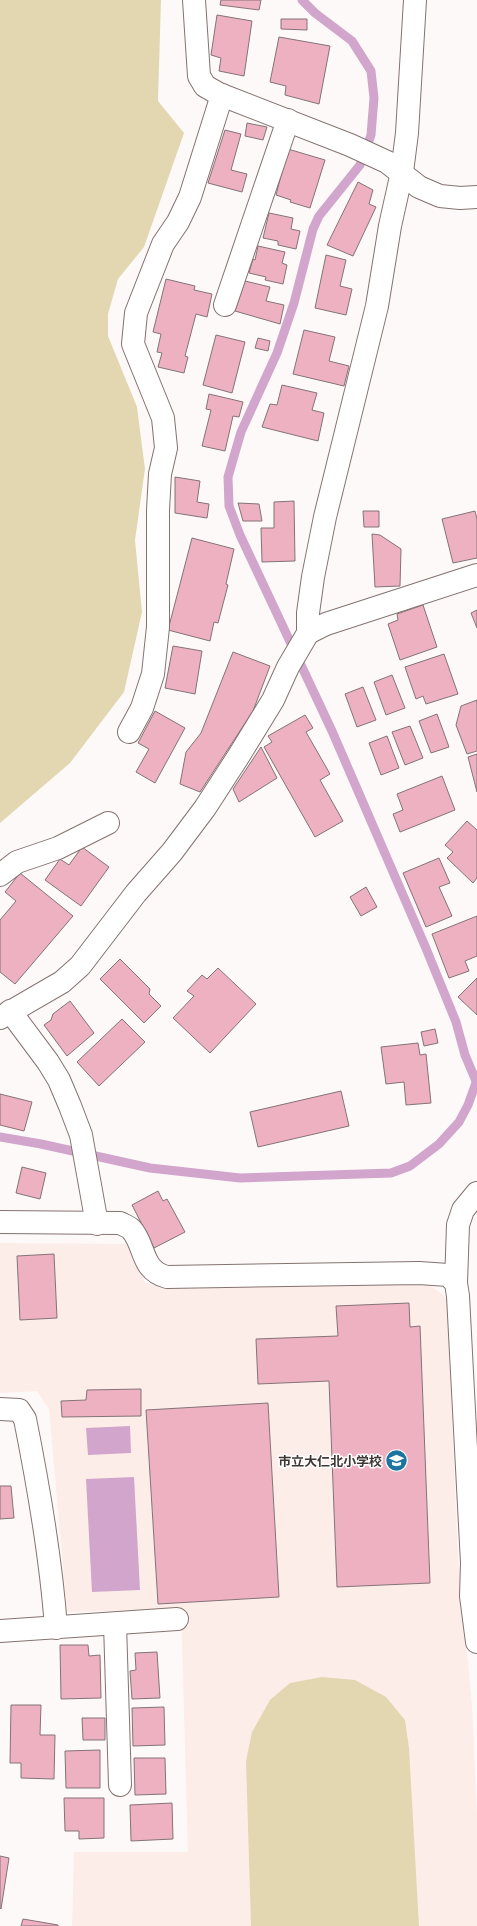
<svg xmlns="http://www.w3.org/2000/svg" width="477" height="1926" viewBox="0 0 477 1926" font-family="Lato,'Noto Sans JP',sans-serif">
  <rect width="100%" height="100%" fill="#fdf9f8"/>
  <path fill="#fdede9" d="M0 1243 130 1244 145 1283 171 1289 414 1283 431 1286 447 1298 458 1558 472 1705 477 1814V1926H72L74 1852H188L181 1609 67 1612 49 1409 37 1391 0 1393Z"/>
  <g fill="#e3d7b1">
    <path d="M0 0H161L158 101 184 133 144 247 118 279 108 314V336L137 407 145 469 135 540 142 612 124 692 70 763 0 823Z"/>
    <path d="M322 1677 355 1680 386 1697 405 1720 409 1748 419 1926H251L246 1761 252 1732 270 1700 290 1683Z"/>
  </g>
  <g fill="#d1a5cc">
    <path d="M130 1426 131 1453 88 1455 86 1428Z"/>
    <path d="M134 1477 140 1590 92 1592 86 1479Z"/>
  </g>
  <g fill="none" stroke-linecap="round" stroke-linejoin="round">
    <g stroke="#d1a5cc" stroke-width="9">
      <path d="M302 0 315 13 352 41 371 71 374 98 371 135 360 165 319 216 313 229 294 303 277 353 241 432 228 477 229 506 240 535 332 731 425 946 456 1022 465 1055 476 1081"/>
      <path d="M0 1137 41 1144 150 1168 240 1178 391 1173 410 1166 439 1144 459 1122 468 1105 477 1080"/>
    </g>
  </g>
  <g fill="#eeb1c2" stroke="#837377">
    <path d="M221 0H261L259 10 220 5Z"/>
    <path d="M217 15 252 21 244 76 219 71 221 58 211 55Z"/>
    <path d="M281 19H307V30L281 29Z"/>
    <path d="M279 37 330 46 319 104 285 95 286 86 270 82Z"/>
    <path d="M247 123 267 127 263 140 245 136Z"/>
    <path d="M225 130 241 134 231 170 247 174 242 192 208 183Z"/>
    <path d="M288 149 325 160 310 208 290 202 291 200 276 195Z"/>
    <path d="M358 182 373 190 369 204 376 207 353 256 327 245Z"/>
    <path d="M269 213 293 218 291 229 300 231 296 249 278 245V241L263 238Z"/>
    <path d="M258 246 285 252 282 263 287 265 283 284 265 280 266 277 249 273 253 259 255 260Z"/>
    <path d="M326 255 346 260 340 286 352 289 346 315 315 308Z"/>
    <path d="M166 279 195 286 194 290 212 294 207 317 196 314 185 356 188 357 184 373 158 367 162 353 157 352 161 334 153 332Z"/>
    <path d="M245 281 270 287 266 301 284 305 280 324 235 311Z"/>
    <path d="M304 330 335 337 329 361 349 366 344 386 293 374Z"/>
    <path d="M216 335 245 342 232 393 203 385Z"/>
    <path d="M258 338 270 341 268 351 255 348Z"/>
    <path d="M282 385 317 393 312 410 324 413 318 441 262 427 270 404 277 405Z"/>
    <path d="M209 394 243 402 239 417 233 416 225 451 202 446 211 410 206 409Z"/>
    <path d="M175 477 200 481 197 502 209 504 207 518 175 513Z"/>
    <path d="M294 501 295 561 262 562 261 528H274V502Z"/>
    <path d="M238 503 259 504 262 521H243Z"/>
    <path d="M363 511H379V527H364Z"/>
    <path d="M475 511 477 519V558L453 563 442 519Z"/>
    <path d="M372 534 380 535 401 549 400 586 375 587Z"/>
    <path d="M192 538 234 549 226 584 228 585 218 623 214 622 210 641 168 630Z"/>
    <path d="M423 605 437 647 400 660 388 624 398 620 397 614Z"/>
    <path d="M477 610V628L471 613Z"/>
    <path d="M173 646 202 651 195 694 165 688Z"/>
    <path d="M233 652 270 666 253 711 200 792 180 784 186 752 201 733Z"/>
    <path d="M444 654 458 694 426 704 423 696 416 699 405 667Z"/>
    <path d="M392 675 405 708 386 715 374 682Z"/>
    <path d="M363 687 376 720 357 727 345 694Z"/>
    <path d="M477 700V751L467 754 456 725 461 706Z"/>
    <path d="M155 711 185 728 155 783 136 772 149 749 138 743Z"/>
    <path d="M437 714 449 747 431 753 419 721Z"/>
    <path d="M305 715 313 728 306 732 330 774 320 780 343 821 315 837 264 747 272 742 268 736Z"/>
    <path d="M410 726 423 758 405 765 392 732Z"/>
    <path d="M387 736 399 768 381 775 369 743Z"/>
    <path d="M261 747 277 778 239 802 233 789Z"/>
    <path d="M477 754V792L468 757Z"/>
    <path d="M442 776 455 810 400 832 393 814 403 810 397 794Z"/>
    <path d="M467 821 477 830V878L473 883 447 858 453 852 445 845Z"/>
    <path d="M82 847 109 867 81 906 45 880 60 859 69 865Z"/>
    <path d="M439 858 450 883 439 887 452 916 426 927 403 873Z"/>
    <path d="M20 873 73 916 15 984 0 972V920L16 901 5 892Z"/>
    <path d="M366 887 377 907 361 916 350 897Z"/>
    <path d="M477 916V956L465 961 469 971 449 978 432 934Z"/>
    <path d="M120 959 150 989 149 994 161 1006 144 1023 100 979Z"/>
    <path d="M218 968 256 1004 210 1053 173 1018 194 996 187 991 202 975 207 979Z"/>
    <path d="M477 978V1015L458 997Z"/>
    <path d="M70 1001 94 1033 67 1056 44 1025 51 1020 53 1014Z"/>
    <path d="M122 1019 145 1042 99 1086 77 1062Z"/>
    <path d="M435 1029 438 1043 424 1046 421 1032Z"/>
    <path d="M418 1043 420 1055 426 1054 431 1103 406 1105 404 1082 386 1084 381 1047Z"/>
    <path d="M341 1091 349 1126 258 1147 250 1112Z"/>
    <path d="M0 1094 32 1102 24 1131 0 1125Z"/>
    <path d="M22 1167 46 1173 40 1199 16 1193Z"/>
    <path d="M158 1191 163 1201 167 1199 185 1232 154 1248 132 1205Z"/>
    <path d="M54 1254 57 1318 20 1320 17 1256Z"/>
    <path d="M409 1303 410 1327 420 1326 430 1583 337 1587 329 1381 258 1384 256 1339 338 1336 336 1306Z"/>
    <path d="M141 1389V1416L62 1417 61 1401 86 1400 87 1390Z"/>
    <path d="M268 1403 279 1597 158 1604 146 1410Z"/>
    <path d="M0 1486H11L14 1518 0 1519Z"/>
    <path d="M60 1645H88L89 1656 100 1655 101 1698 61 1699Z"/>
    <path d="M157 1652 160 1698 132 1699 130 1671 136 1670 135 1653Z"/>
    <path d="M11 1705H41L40 1735H55L54 1779 21 1778V1763H10Z"/>
    <path d="M164 1707 165 1745 133 1746 132 1708Z"/>
    <path d="M82 1718H105V1740H83Z"/>
    <path d="M100 1750V1788H66L65 1751Z"/>
    <path d="M134 1758H165L166 1794 135 1795Z"/>
    <path d="M64 1798H104V1838L79 1839V1831H65Z"/>
    <path d="M172 1803 173 1839 131 1841 130 1805Z"/>
    <path d="M0 1856 9 1858 1 1909 0 1908Z"/>
    <path d="M23 1919 58 1925V1926H21Z"/>
  </g>
  <g fill="none" stroke-linecap="round" stroke-linejoin="round">
    <defs>
      <g id="minor">
        <path d="M194 0 199 76 205 86 219 94 350 145 387 162 419 187 440 196 460 198 477 197"/>
        <path d="M225 305 288 120"/>
        <path d="M308 633 326 624 477 575"/>
        <path d="M129 732 142 708 153 674 158 627V510L160 474 166 448 163 418 133 344 136 313 163 244 178 222 190 197 222 95"/>
        <path d="M0 875 17 862 58 848 108 823"/>
        <path d="M10 1011 48 1062 59 1080 70 1106 81 1135 97 1224"/>
        <path d="M0 1018 62 982 80 966 136 893 172 852 205 808 238 757 273 700 288 667 308 633V613L313 577 325 517 377 306 390 226 402 172 407 133 415 0"/>
        <path d="M0 1222 120 1223C124 1225 129 1227 131 1229 146 1245 140 1270 167 1277L419 1273 448 1275 456 1283 458 1296 472 1563 471 1596 477 1642"/>
        <path d="M456 1283 458 1225 463 1210 477 1193"/>
        <path d="M0 1409 19 1410 25 1419C39 1489 51 1557 56 1628"/>
        <path d="M115 1624 120 1785"/>
        <path d="M0 1631 177 1619"/>
      </g>
    </defs>
    <use href="#minor" stroke="#83736f" stroke-width="24"/>
    <use href="#minor" stroke="#fff" stroke-width="22"/>
  </g>
  <defs>
    <symbol id="school-disc" viewBox="-11 -11 22 22"><circle r="9.5" fill="#1c74a3" stroke="#fff"/><path d="M0-5L7-2L0 1L-7-2ZM-4 1L0 2.5L4 1V4Q0 6-4 4Z" fill="#fff"/></symbol>
  </defs>
  <g fill-rule="evenodd">
    <use href="#school-disc" x="384" y="1448" width="25" height="25"/>
  </g>
  <g text-anchor="middle" stroke-width="3" stroke-linejoin="round" paint-order="stroke">
    <g font-size="13" font-weight="bold" fill="#3f3736" stroke="#fff" text-anchor="end">
      <text x="382" y="1466">市立大仁北小学校</text>
    </g>
  </g>
</svg>
